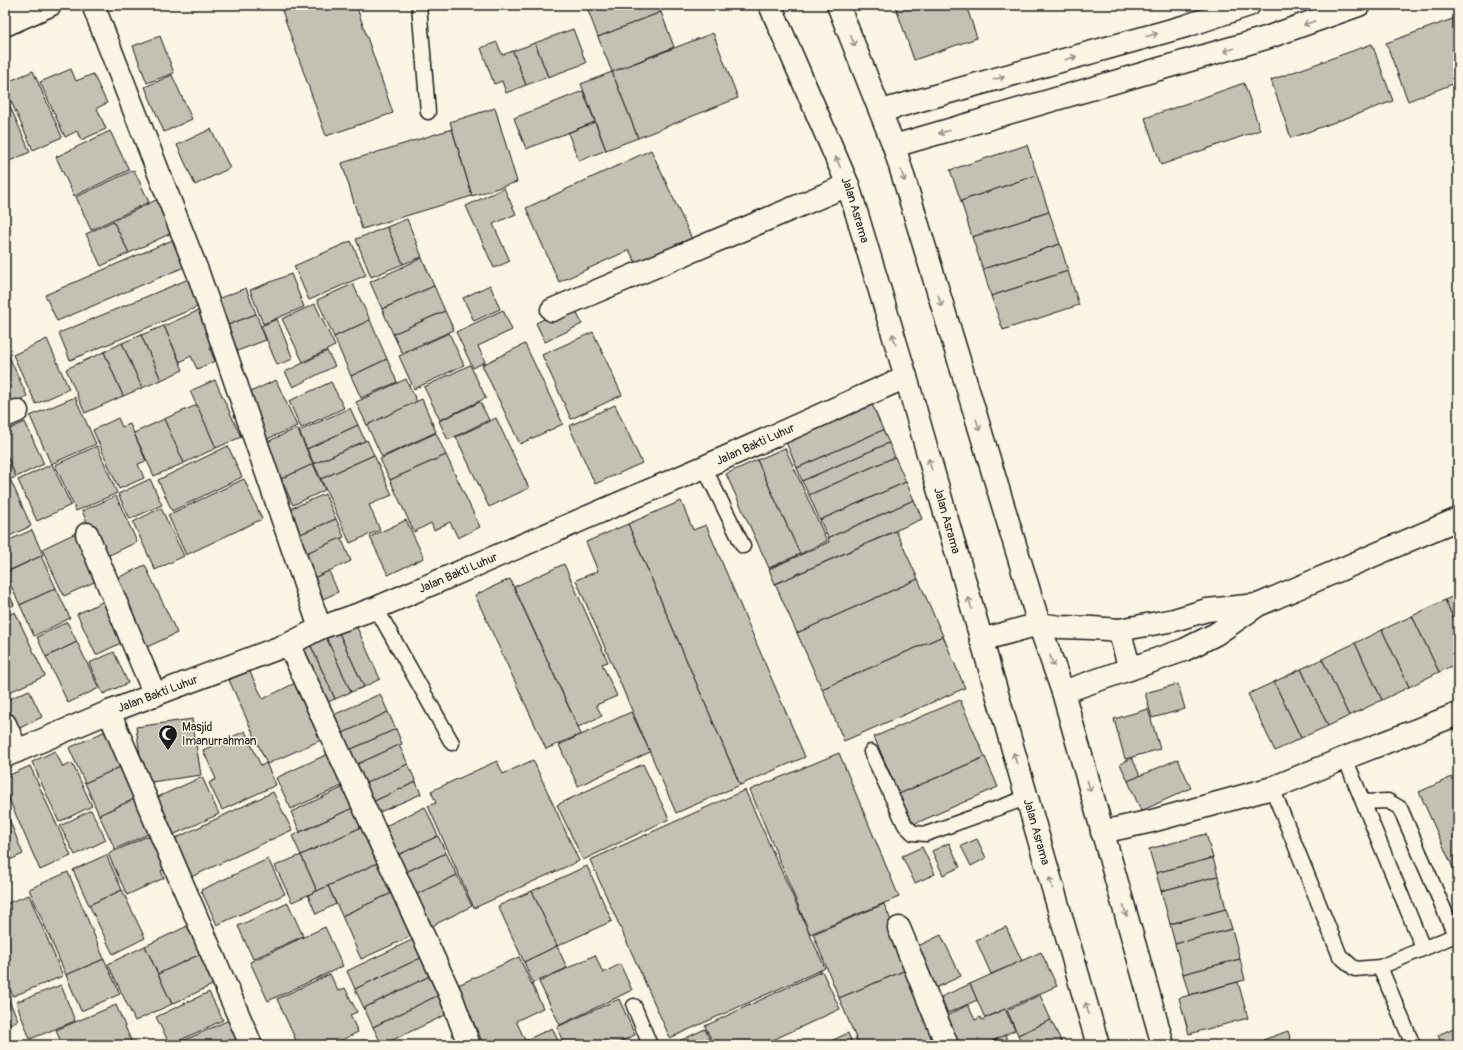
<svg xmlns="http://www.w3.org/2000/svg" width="1463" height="1050" viewBox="0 0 1463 1050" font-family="Pangolin,sans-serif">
  <rect width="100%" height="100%" fill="#fcf5e5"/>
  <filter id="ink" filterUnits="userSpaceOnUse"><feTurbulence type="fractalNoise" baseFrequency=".025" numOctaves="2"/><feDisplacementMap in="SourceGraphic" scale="8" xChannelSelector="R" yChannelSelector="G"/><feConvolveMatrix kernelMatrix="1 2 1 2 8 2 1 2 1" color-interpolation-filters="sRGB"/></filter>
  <g filter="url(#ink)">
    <g fill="#c4c0b3" stroke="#1c1c1c">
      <path d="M280 5H356L393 113 326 136Z"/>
      <path d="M586 5H658L661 12 598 37Z"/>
      <path d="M895 5H966L977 38 914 60Z"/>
      <path d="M661 12 674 47 612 72 598 37Z"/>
      <path d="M1458 17V82L1408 101 1386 43Z"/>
      <path d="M573 29 586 63 548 77 535 43Z"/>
      <path d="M713 33 738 98 638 138 612 72Z"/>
      <path d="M160 36 174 73 147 83 133 46Z"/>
      <path d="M497 42 502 55 513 51 526 85 506 93 502 81 494 84 481 48Z"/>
      <path d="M535 43 548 77 526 85 513 51Z"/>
      <path d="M1372 44 1393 101 1291 138 1271 80Z"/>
      <path d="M71 69 76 81 93 74 107 103 97 108 106 129 81 140 77 131 65 137 40 82Z"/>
      <path d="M33 71 62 137 33 150 5 88V83Z"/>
      <path d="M612 72 638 138 606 150 581 84Z"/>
      <path d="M172 75 192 119 164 132 145 87Z"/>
      <path d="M1244 83 1260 130 1161 165 1145 118Z"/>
      <path d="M583 91 595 122 526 149 514 118Z"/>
      <path d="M5 95 30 152 5 163Z"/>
      <path d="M495 108 517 182 472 196 450 122Z"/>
      <path d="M595 122 606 150 579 161 568 133Z"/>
      <path d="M211 129 230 168 195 185 177 145Z"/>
      <path d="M452 129 472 196 362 229 342 163Z"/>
      <path d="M110 131 129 170 74 196 56 157Z"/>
      <path d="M1027 145 1037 175 961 201 950 170Z"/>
      <path d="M651 150 693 241 638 267 629 250 559 282 526 208Z"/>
      <path d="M134 170 149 202 91 230 76 197Z"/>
      <path d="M1037 175 1049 212 972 237 961 201Z"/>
      <path d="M504 188 516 214 493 224 510 261 494 268 466 206Z"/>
      <path d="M162 197 178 230 129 253 113 221Z"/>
      <path d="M1049 212 1060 244 983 269 972 237Z"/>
      <path d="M407 219 422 257 403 264 387 227Z"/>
      <path d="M113 221 129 253 101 266 86 234Z"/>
      <path d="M387 227 403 264 371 277 356 239Z"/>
      <path d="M177 238 189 265 57 321 45 295Z"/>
      <path d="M351 241 366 275 309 300 294 266Z"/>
      <path d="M1060 244 1068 271 991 296 983 269Z"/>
      <path d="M422 258 434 286 382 309 370 282Z"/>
      <path d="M1068 271 1079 305 1003 330 991 296Z"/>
      <path d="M291 274 304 307 263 324 250 290Z"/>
      <path d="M191 278 202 305 70 360 59 333Z"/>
      <path d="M353 284 370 320 334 337 317 300Z"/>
      <path d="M490 285 500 309 474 321 463 298Z"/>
      <path d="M434 286 445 311 393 334 382 309Z"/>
      <path d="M246 288 256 314 223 327 212 301Z"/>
      <path d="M315 304 335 346 303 362 282 319Z"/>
      <path d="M573 305 582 324 545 342 536 323Z"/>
      <path d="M204 308 220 344 210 349 215 361 197 369 191 356 180 362 164 326Z"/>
      <path d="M503 310 512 330 478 346 485 362 473 368 456 332Z"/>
      <path d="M445 311 454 330 402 353 393 334Z"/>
      <path d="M256 314 266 340 232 353 223 327Z"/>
      <path d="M277 319 293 359 277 365 261 326Z"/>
      <path d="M370 320 387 359 351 376 334 337Z"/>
      <path d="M164 326 183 370 161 380 141 335Z"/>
      <path d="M593 332 622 395 571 419 542 355Z"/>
      <path d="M449 333 464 365 414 389 399 356Z"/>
      <path d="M141 335 161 380 142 388 122 343Z"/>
      <path d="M47 339 69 389 36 404 13 355Z"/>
      <path d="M122 343 142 388 123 396 104 352Z"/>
      <path d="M525 344 563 424 520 444 482 365Z"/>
      <path d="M327 351 335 366 293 387 285 372Z"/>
      <path d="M7 352 27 396 5 407V354Z"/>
      <path d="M104 352 123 396 85 413 66 369Z"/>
      <path d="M387 359 397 382 361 398 351 376Z"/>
      <path d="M470 365 486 398 440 420 424 387Z"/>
      <path d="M406 379 417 402 367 425 356 402Z"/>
      <path d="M215 380 241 437 216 448 190 391Z"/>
      <path d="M276 380 297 426 265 440 244 395Z"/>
      <path d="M331 382 344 408 301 428 289 401Z"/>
      <path d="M75 397 96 444 51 464 30 416Z"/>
      <path d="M422 399 436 432 382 457 367 425Z"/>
      <path d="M480 402 489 420 448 440 439 421Z"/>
      <path d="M872 404 883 430 797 468 786 442Z"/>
      <path d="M197 405 216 448 184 463 164 419Z"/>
      <path d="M615 405 642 463 595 484 569 426Z"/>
      <path d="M350 408 358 425 307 449 299 431Z"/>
      <path d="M118 418 122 427 130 424 146 461 138 464 144 478 119 489 93 430Z"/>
      <path d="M496 418 529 488 489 507 456 437Z"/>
      <path d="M164 419 184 463 154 476 134 433Z"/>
      <path d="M25 422 44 464 16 477 5 452V431Z"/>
      <path d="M358 425 365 441 314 464 307 449Z"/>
      <path d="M297 428 313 464 281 479 265 443Z"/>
      <path d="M883 430 889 443 802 481 797 468Z"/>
      <path d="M436 433 446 455 390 480 380 459Z"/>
      <path d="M367 440 374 455 321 479 314 464Z"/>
      <path d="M889 443 895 457 809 495 802 481Z"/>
      <path d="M97 446 117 493 76 511 55 465Z"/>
      <path d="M228 446 242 477 172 511 158 480Z"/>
      <path d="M785 448 827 541 800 554 757 460Z"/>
      <path d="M5 452 16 477 5 482Z"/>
      <path d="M374 455 392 495 369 505 380 530 350 543 321 479Z"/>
      <path d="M446 455 480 527 458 538 450 522 434 530 431 523 414 532 390 480Z"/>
      <path d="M895 457 906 482 820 520 809 495Z"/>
      <path d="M757 460 800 554 769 568 726 474Z"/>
      <path d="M52 464 71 505 37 521 18 480Z"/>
      <path d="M313 464 325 490 293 505 281 479Z"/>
      <path d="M150 479 162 505 130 519 118 494Z"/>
      <path d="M244 479 262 519 186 555 168 515Z"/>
      <path d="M11 481 31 526 5 538V484Z"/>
      <path d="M906 482 914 500 828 538 820 520Z"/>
      <path d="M325 494 336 519 296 536 285 511Z"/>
      <path d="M116 496 137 542 103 558 82 511Z"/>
      <path d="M914 500 922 519 775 584 769 569 829 542 828 538Z"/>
      <path d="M681 501 693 530 706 525 805 757 740 785 628 524Z"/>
      <path d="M161 508 184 556 155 570 133 522Z"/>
      <path d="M336 519 344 537 304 554 296 536Z"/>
      <path d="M406 520 424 558 388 575 370 537Z"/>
      <path d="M628 524 740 785 676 813 576 580 598 571 586 542Z"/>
      <path d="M32 530 43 555 8 571 5 564V542Z"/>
      <path d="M80 531 103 578 64 596 42 549Z"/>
      <path d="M896 531 918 579 797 633 775 584Z"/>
      <path d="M341 538 351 561 314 578 304 554Z"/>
      <path d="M41 556 56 588 20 605 5 573Z"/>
      <path d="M564 564 608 662 602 664 617 696 596 705 602 716 578 727 514 587Z"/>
      <path d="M145 565 177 633 145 648 113 580Z"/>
      <path d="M329 571 338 592 323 599 314 578Z"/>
      <path d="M510 579 581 734 546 749 475 595Z"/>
      <path d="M918 579 943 636 822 689 797 633Z"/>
      <path d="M5 585 14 605 5 609Z"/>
      <path d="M56 588 70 618 34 636 20 605Z"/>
      <path d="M1458 594V628L1445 600Z"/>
      <path d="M1445 600 1458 628V663L1439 672 1412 616Z"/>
      <path d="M104 601 123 642 96 655 77 614Z"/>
      <path d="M15 612 45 676 5 694V617Z"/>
      <path d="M1412 616 1439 672 1409 687 1382 630Z"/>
      <path d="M67 622 77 642 46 657 37 637Z"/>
      <path d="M355 623 380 679 364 687 338 631Z"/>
      <path d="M1382 630 1409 687 1382 700 1355 643Z"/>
      <path d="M338 631 364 687 351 692 326 637Z"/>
      <path d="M943 636 965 688 844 741 822 689Z"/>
      <path d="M326 637 351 692 335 699 310 644Z"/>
      <path d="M77 642 99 688 68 703 46 657Z"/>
      <path d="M1355 643 1382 700 1349 716 1322 659Z"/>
      <path d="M310 644 335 699 323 704 298 649Z"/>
      <path d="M114 652 128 683 103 694 89 663Z"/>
      <path d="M1322 659 1349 716 1328 726 1301 669Z"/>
      <path d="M1301 669 1328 726 1301 738 1274 682Z"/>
      <path d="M249 670 263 699 295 683 321 740 267 764 229 680Z"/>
      <path d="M1274 682 1301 738 1275 751 1248 694Z"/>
      <path d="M1178 684 1185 709 1152 718 1145 693Z"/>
      <path d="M29 690 42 717 16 730 5 706V701Z"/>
      <path d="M380 694 388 712 337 736 329 717Z"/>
      <path d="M960 700 985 757 899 794 874 737Z"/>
      <path d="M1148 709 1160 749 1125 759 1114 719Z"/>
      <path d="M388 712 396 729 345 752 337 736Z"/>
      <path d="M631 712 650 752 578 786 559 745Z"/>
      <path d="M192 719 201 775 144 783 136 727Z"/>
      <path d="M110 729 127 764 85 783 69 748Z"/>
      <path d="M396 729 402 744 351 767 345 752Z"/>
      <path d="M245 731 261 766 266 763 276 785 222 810 209 783 216 779 203 750Z"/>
      <path d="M399 745 408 764 360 786 351 767Z"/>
      <path d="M55 751 63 767 72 763 92 806 59 822 32 762Z"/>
      <path d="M330 753 344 785 291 809 276 778Z"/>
      <path d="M839 753 899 897 810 934 750 790Z"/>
      <path d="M985 757 998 787 912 825 899 794Z"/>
      <path d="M1132 758 1140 776 1128 781 1120 764Z"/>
      <path d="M1178 759 1191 788 1141 811 1128 781Z"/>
      <path d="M533 760 579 861 474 908 428 806 436 803 431 791 497 761 503 774Z"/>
      <path d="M127 764 141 796 99 815 85 783Z"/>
      <path d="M408 764 416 782 368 804 360 786Z"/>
      <path d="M643 764 669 819 583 860 557 805Z"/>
      <path d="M30 766 71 856 40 870 5 790V777Z"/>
      <path d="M202 777 219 814 166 838 149 801Z"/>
      <path d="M1452 777 1458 791V879L1419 792Z"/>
      <path d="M416 782 421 794 373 815 368 804Z"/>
      <path d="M346 786 355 807 300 832 291 812Z"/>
      <path d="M745 790 825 968 670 1038 590 860Z"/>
      <path d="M273 792 292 830 191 877 174 839Z"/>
      <path d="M141 796 157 830 115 849 99 815Z"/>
      <path d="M355 807 364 826 301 855 292 836Z"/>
      <path d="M425 807 438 836 392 858 379 829Z"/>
      <path d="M5 809 23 854 5 862Z"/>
      <path d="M91 810 106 840 75 855 60 826Z"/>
      <path d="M364 826 380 862 317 891 301 855Z"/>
      <path d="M1206 834 1213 858 1156 873 1149 849Z"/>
      <path d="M150 835 165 869 161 871 164 878 127 895 108 854Z"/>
      <path d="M438 836 446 853 400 875 392 858Z"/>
      <path d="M977 839 986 858 971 866 961 846Z"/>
      <path d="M949 843 960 867 943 875 932 851Z"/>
      <path d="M922 847 935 874 915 883 902 856Z"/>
      <path d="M446 853 457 875 411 897 400 875Z"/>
      <path d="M106 855 122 890 89 905 73 870Z"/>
      <path d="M301 855 317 891 292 902 275 866Z"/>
      <path d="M1213 858 1218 876 1161 891 1156 873Z"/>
      <path d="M268 859 285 894 217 925 201 890Z"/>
      <path d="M380 862 394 892 342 916 328 886Z"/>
      <path d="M587 866 612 921 557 946 532 891Z"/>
      <path d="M68 872 104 959 66 975 29 889Z"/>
      <path d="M457 875 472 906 426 929 411 897Z"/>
      <path d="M1218 876 1226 909 1170 924 1161 891Z"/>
      <path d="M328 886 336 904 316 914 308 895Z"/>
      <path d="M122 890 145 938 113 954 89 905Z"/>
      <path d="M532 891 557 946 524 962 498 906Z"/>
      <path d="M394 892 414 935 361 959 342 916Z"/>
      <path d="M29 895 63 976 13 996 5 978V950L8 949 5 943V904Z"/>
      <path d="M288 903 303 936 253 959 238 926Z"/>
      <path d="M884 904 911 968 839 998 813 934Z"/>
      <path d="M1226 909 1232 929 1175 944 1170 924Z"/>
      <path d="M194 923 207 951 158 974 145 946Z"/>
      <path d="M325 927 343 966 268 1001 250 962Z"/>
      <path d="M1006 927 1022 961 991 974 976 940Z"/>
      <path d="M1232 929 1240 959 1183 974 1175 944Z"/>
      <path d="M941 935 961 976 929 991 910 950Z"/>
      <path d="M416 938 425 956 355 989 347 971Z"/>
      <path d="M145 946 172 1004 135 1021 108 964Z"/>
      <path d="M557 946 567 968 533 983 524 962Z"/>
      <path d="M207 951 221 981 172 1004 158 974Z"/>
      <path d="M1041 952 1057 986 985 1018 970 984Z"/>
      <path d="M595 955 603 973 620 964 632 990 560 1025 539 982Z"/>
      <path d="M425 956 434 974 364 1008 355 989Z"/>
      <path d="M519 957 543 1008 516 1021 525 1040 513 1045H484L456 986Z"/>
      <path d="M104 959 120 994 81 1011 66 975Z"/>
      <path d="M1240 959 1245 980 1189 995 1183 974Z"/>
      <path d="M911 968 939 1035 915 1045H859L839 998Z"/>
      <path d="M822 971 840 1009 762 1045H714L705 1026Z"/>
      <path d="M330 974 338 991 345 988 357 1012 350 1015 358 1032 332 1045H298L277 999Z"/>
      <path d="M434 974 443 993 373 1027 364 1008Z"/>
      <path d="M1238 982 1248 1018 1189 1034 1179 998Z"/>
      <path d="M970 984 977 1000 948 1013 941 997Z"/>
      <path d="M61 985 75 1021 30 1039 16 1002Z"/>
      <path d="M5 992 18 1020 5 1027Z"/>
      <path d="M209 992 223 1020 170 1045 156 1017Z"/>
      <path d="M443 993 452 1012 382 1045 373 1027Z"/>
      <path d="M1040 995 1051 1020 1018 1035 1007 1010Z"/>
      <path d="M619 999 635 1035 613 1045H564L557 1027Z"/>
      <path d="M116 1005 133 1045H62L56 1030Z"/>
      <path d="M968 1005 975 1020 981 1017 982 1020 1005 1009 1015 1030 985 1045H953L940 1019Z"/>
      <path d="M229 1020 240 1045H174Z"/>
      <path d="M1051 1020 1063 1045H1023L1018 1035Z"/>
      <path d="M1458 1026V1045H1442L1438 1035Z"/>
      <path d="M552 1028 560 1045H516Z"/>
      <path d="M705 1029 712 1045H671Z"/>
      <path d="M5 1031 12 1045H5Z"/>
      <path d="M1288 1031 1292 1045H1265L1263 1040Z"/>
      <path d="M848 1033 853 1045H823Z"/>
      <path d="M1005 1035 1010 1045H985Z"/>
      <path d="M791 1039 795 1045H779Z"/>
      <path d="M364 1040 366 1045H354Z"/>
    </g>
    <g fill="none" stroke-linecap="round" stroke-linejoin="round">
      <defs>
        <g id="lane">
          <path d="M10 5 18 19"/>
          <path d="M419 5 428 112"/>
          <path d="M704 467 743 546"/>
          <path d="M376 608 452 743"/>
          <path d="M871 752 905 825 913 833 926 834 1026 798"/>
          <path d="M1345 758 1363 802 1388 801 1400 808 1455 935"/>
          <path d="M1272 788 1340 956 1355 969 1380 967 1458 934"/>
          <path d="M1363 802 1423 948"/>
          <path d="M1380 967 1413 1045"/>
          <path d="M634 1006 650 1045"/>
        </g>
        <g id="street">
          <path d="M93 5 198 273 320 628"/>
          <path d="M5 25 50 5"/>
          <path d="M881 111 1186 26 1249 5"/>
          <path d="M894 146 1266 38 1359 5"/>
          <path d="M552 310 848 185"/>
          <path d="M5 416 17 411"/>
          <path d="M87 534 155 695"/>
          <path d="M1119 630 1130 669"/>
          <path d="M981 640 1039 624 1060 627 1092 628 1119 630 1174 620 1207 610 1257 605"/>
          <path d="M289 644 451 996 469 1045"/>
          <path d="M1063 692 1184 650 1216 634 1258 605 1458 519"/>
          <path d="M109 712 251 1045"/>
          <path d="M5 724 17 751"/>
          <path id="s1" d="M5 756 109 712 289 644 320 628 376 608 704 467 906 377"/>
          <path d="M1102 832 1152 821 1272 788 1345 758 1458 714"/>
          <path d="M899 928 947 1045"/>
        </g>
        <g id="highway">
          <path id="s2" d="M770 5 848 185 906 377 1098 1045"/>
          <path d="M838 5 894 146 1039 624 1063 692 1163 1045"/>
        </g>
      </defs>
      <use href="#lane" stroke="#1c1c1c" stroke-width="17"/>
      <use href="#street" stroke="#1c1c1c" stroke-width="25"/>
      <use href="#highway" stroke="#1c1c1c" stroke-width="25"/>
      <use href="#lane" stroke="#fcf5e5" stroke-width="14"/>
      <use href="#street" stroke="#fcf5e5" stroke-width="22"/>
      <use href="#highway" stroke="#fcf5e5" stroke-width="22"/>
    </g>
    <defs><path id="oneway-shaft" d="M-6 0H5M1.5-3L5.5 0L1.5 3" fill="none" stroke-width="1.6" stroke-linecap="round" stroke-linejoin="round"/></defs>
    <g stroke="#97938b">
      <use href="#oneway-shaft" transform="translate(1309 23) rotate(160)"/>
      <use href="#oneway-shaft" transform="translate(1152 35) rotate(-15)"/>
      <use href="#oneway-shaft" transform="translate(853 41) rotate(68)"/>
      <use href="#oneway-shaft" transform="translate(1229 50) rotate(163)"/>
      <use href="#oneway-shaft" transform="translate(1071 58) rotate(-16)"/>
      <use href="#oneway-shaft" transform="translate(999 78) rotate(-16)"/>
      <use href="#oneway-shaft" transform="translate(944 132) rotate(164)"/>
      <use href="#oneway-shaft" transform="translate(838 162) rotate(-113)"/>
      <use href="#oneway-shaft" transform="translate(903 176) rotate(73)"/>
      <use href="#oneway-shaft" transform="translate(940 301) rotate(73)"/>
      <use href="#oneway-shaft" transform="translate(894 339) rotate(-107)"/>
      <use href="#oneway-shaft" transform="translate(978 425) rotate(73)"/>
      <use href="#oneway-shaft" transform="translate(930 464) rotate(-106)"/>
      <use href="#oneway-shaft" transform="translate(970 603) rotate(-106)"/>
      <use href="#oneway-shaft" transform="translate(1052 661) rotate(70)"/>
      <use href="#oneway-shaft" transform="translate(1015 758) rotate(-106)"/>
      <use href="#oneway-shaft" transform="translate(1089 786) rotate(74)"/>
      <use href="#oneway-shaft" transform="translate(1051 883) rotate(-106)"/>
      <use href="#oneway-shaft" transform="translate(1125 911) rotate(74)"/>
      <use href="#oneway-shaft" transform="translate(1087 1008) rotate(-106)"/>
    </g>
  </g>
  <defs>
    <symbol id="mosque-pin" viewBox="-11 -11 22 30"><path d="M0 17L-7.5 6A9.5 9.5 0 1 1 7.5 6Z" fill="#1c1c1c" stroke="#fcf5e5"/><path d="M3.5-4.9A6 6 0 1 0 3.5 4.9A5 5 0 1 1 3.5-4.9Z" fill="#fff"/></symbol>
  </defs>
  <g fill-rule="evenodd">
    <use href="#mosque-pin" x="157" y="723" width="22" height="30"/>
  </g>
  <g text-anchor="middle" stroke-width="3" stroke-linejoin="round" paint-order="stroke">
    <g font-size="12" fill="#1c1c1c" stroke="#fcf5e5">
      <text dy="4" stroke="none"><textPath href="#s2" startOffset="222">Jalan Asrama</textPath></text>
      <text dy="4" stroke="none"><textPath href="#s1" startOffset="813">Jalan Bakti Luhur</textPath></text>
      <text dy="4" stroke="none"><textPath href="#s2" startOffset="546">Jalan Asrama</textPath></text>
      <text dy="4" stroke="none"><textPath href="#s1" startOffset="489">Jalan Bakti Luhur</textPath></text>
      <text dy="4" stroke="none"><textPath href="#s1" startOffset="165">Jalan Bakti Luhur</textPath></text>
      <text dy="4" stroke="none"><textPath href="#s2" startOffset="870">Jalan Asrama</textPath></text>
    </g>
    <g font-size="12" fill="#1c1c1c" stroke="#fcf5e5" text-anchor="start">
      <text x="182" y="731">Masjid<tspan x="182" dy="14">Imanurrahman</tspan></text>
    </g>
  </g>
  <rect width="1463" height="1050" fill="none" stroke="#fcf5e5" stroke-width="20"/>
  <rect x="10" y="10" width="1443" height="1030" fill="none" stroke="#1c1c1c" stroke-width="1.5" filter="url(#ink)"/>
</svg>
